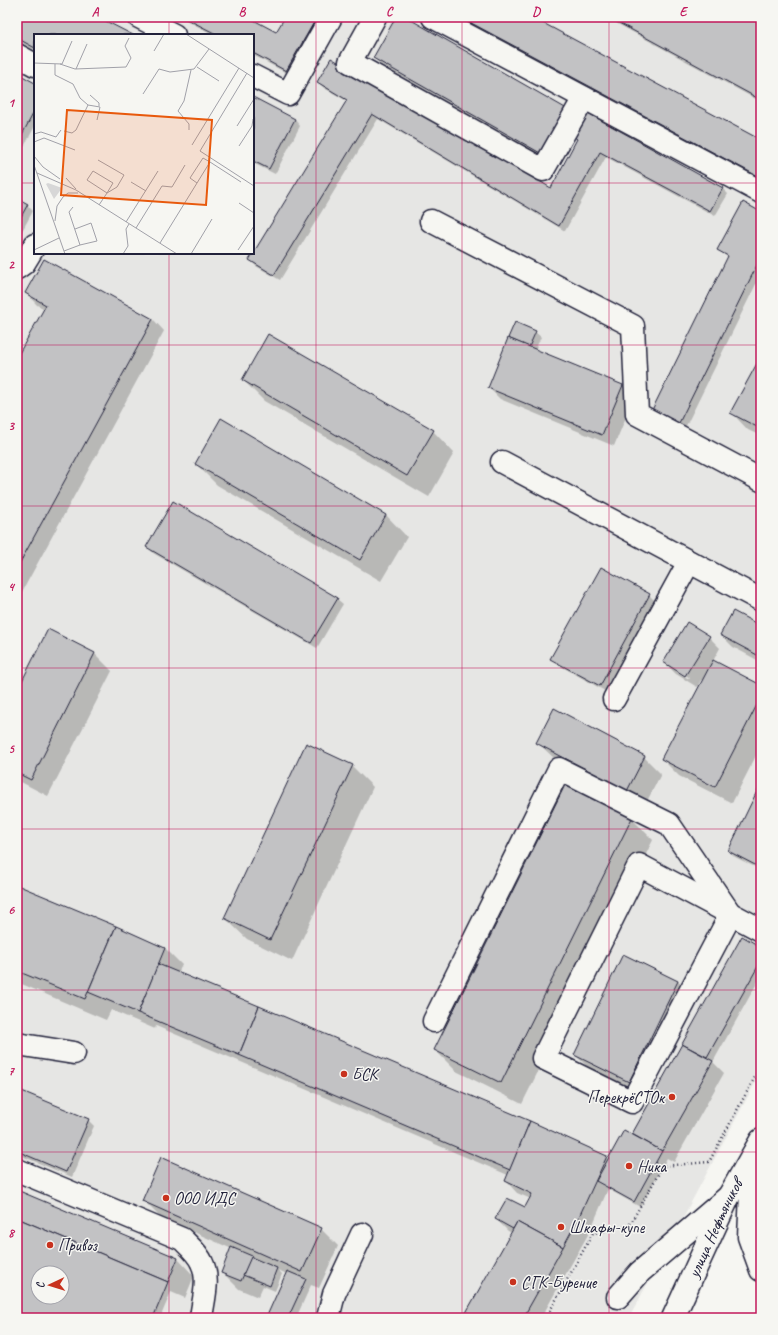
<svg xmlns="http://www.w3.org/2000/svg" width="778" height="1335" viewBox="0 0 778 1335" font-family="Caveat,sans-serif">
  <rect width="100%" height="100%" fill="#f6f6f2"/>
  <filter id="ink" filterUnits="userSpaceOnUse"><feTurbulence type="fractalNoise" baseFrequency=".025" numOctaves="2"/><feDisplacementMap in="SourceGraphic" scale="8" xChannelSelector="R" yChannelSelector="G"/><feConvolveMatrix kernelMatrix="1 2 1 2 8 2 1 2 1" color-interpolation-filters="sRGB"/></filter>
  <g filter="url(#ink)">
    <path fill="#e6e6e4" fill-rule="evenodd" d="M17 17H761V1072L629 1318H17ZM35 35H253V253H35ZM38 1273H62V1297H38Z"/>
    <g fill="#0003" fill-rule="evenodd">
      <path d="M17 17H96L131 35H35V50L17 40Z"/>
      <path d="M180 17H246L277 33 286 17H325L292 76 253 55V35H214Z"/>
      <path d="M397 17H404L548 159 380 64 374 58Z"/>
      <path d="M457 17H529L761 141V180Z"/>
      <path d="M605 17H761V102Z"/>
      <path d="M17 74 35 84V126L17 160Z"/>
      <path d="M318 82 551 189 578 140 574 136 722 188 728 194 715 216 606 157 565 231 378 119 280 280 256 266 250 260 347 101 324 88Z"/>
      <path d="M253 98 295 120 300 126 275 174 253 163Z"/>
      <path d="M17 200 27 205 33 211 17 240Z"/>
      <path d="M761 213V274L685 428 659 415 729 258 718 250Z"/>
      <path d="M44 260 153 319 164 331 17 601V360L45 309 37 305 26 293Z"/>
      <path d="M535 332 541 337 535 350 623 386 634 398 614 446 500 399 489 388Z"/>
      <path d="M761 358V436L748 430 732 413Z"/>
      <path d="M243 380 433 431 454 453 429 497 264 401Z"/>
      <path d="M196 464 386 515 407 537 381 581 217 485Z"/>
      <path d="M148 547 337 599 343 604 317 648 153 553Z"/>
      <path d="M649 595 655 601 605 691 557 664 552 659Z"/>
      <path d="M761 627V662L733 647 721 635Z"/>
      <path d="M49 631 95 654 112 671 48 796 17 780V693Z"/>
      <path d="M709 637 720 648 713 661 761 686V746L732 803 679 776 662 759 703 680H701L697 687 676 674 664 662ZM676 669 690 678 689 679 676 671Z"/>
      <path d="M538 743 644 757 661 774 644 807 555 759Z"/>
      <path d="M352 766 373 787 292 961 247 939 225 918Z"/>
      <path d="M761 786V870L735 857 729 851Z"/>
      <path d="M632 819 653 840 522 1104 456 1071 435 1050Z"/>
      <path d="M17 886 165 948 182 965 178 973 606 1157 609 1160 636 1137 633 1134 743 938 761 948V976L713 1062 724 1073 674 1162 667 1158 640 1207 608 1189 590 1231 541 1318H464L512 1233 508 1231 496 1219 525 1209 531 1199 517 1193 506 1181 508 1175 156 1026 155 1029 111 1010 106 1020 17 982Z"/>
      <path d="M678 981 695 998 646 1098 592 1071 575 1055Z"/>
      <path d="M17 1090 88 1120 94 1126 72 1177 17 1154Z"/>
      <path d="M17 1191 178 1259 194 1276 185 1298 171 1292 160 1318H17ZM38 1273H62V1297H38Z"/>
      <path d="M143 1200 321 1229 338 1246 319 1288 311 1285 296 1318H267L287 1274 278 1270 282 1274 275 1291 263 1286 258 1297 239 1289 222 1272 232 1249 160 1217Z"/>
    </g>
    <g fill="#c2c2c4" stroke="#22223b" fill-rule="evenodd">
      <path d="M17 17H98L133 35H35V48L17 38Z"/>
      <path d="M183 17H248L276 32 285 17H317L286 71 253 53V35H218Z"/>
      <path d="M396 17H406L567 109 542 154 373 58Z"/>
      <path d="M460 17H532L761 140V178Z"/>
      <path d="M608 17H761V100Z"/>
      <path d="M331 58 551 188 577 139 573 136 586 112 723 188 710 211 600 152 559 226 372 114 274 275 249 260 347 100 317 82Z"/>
      <path d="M17 73 35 83V116L33 114 17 144Z"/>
      <path d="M253 97 295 119 269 169 253 161Z"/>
      <path d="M17 198 28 204 17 224Z"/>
      <path d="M743 202 761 212V257L679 423 652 410 728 256 717 250Z"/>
      <path d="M44 259 153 319 17 568V357L46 305 25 293Z"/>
      <path d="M515 322 536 331 529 347 508 338Z"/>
      <path d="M268 334 434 430 407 476 242 380Z"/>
      <path d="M508 338 623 385 602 435 488 388Z"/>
      <path d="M761 356V429L730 413Z"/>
      <path d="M221 418 386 515 360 560 195 464Z"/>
      <path d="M173 501 338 598 311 643 146 547Z"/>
      <path d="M601 567 650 594 600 686 550 659Z"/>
      <path d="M733 611 761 626V657L720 635Z"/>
      <path d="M687 622 710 636 685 676 663 662Z"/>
      <path d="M48 629 95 653 31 780 17 773V691Z"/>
      <path d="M713 660 761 685V697L715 787 661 759Z"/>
      <path d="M554 708 645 756 627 791 536 743Z"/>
      <path d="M306 743 353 765 270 940 224 918Z"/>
      <path d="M761 783V868L728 851Z"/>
      <path d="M565 785 632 818 501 1083 434 1050Z"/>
      <path d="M17 885 116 926 85 999 17 971Z"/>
      <path d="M116 926 165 948 138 1013 88 992Z"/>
      <path d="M742 936 761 947V961L707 1057 682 1044Z"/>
      <path d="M623 954 678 981 629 1082 574 1055Z"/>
      <path d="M158 964 259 1006 239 1055 138 1013Z"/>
      <path d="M259 1006 530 1121 510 1170 239 1055Z"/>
      <path d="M682 1044 713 1061 662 1151 632 1134Z"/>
      <path d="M17 1089 89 1119 66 1172 17 1151Z"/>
      <path d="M530 1121 607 1156 578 1219 563 1247 517 1222 513 1229 495 1219 507 1198 525 1207 532 1194 505 1181Z"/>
      <path d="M624 1130 662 1151 634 1202 596 1181Z"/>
      <path d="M161 1157 322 1228 302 1272 142 1201Z"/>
      <path d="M17 1190 178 1258 168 1282 17 1218Z"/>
      <path d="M17 1218 168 1282 153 1318H17ZM38 1273H62V1297H38Z"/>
      <path d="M517 1222 563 1247 523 1318H463Z"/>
      <path d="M231 1247 252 1256 241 1281 221 1273Z"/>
      <path d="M251 1257 277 1268 270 1286 243 1275Z"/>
      <path d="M287 1271 306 1279 288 1318H266Z"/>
    </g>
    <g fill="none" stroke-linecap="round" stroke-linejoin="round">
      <defs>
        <g id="minor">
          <path d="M139 17 174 35"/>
          <path d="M375 17 350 62 543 170 584 98"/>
          <path d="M433 17 761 192"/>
          <path d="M17 55 35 65"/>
          <path d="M253 76 288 94 331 17"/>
          <path d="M431 221 633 326 637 414 761 480"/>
          <path d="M17 268 24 263 35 245"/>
          <path d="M502 462 761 600"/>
          <path d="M614 699 689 562"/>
          <path d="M731 914 632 1102 543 1058 639 865 761 930"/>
          <path d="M434 1021 559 769 669 824 729 912"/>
          <path d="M17 1044 74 1053"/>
          <path d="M17 1170 182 1239C189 1246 198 1253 202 1263 210 1279 203 1301 201 1318"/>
          <path d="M618 1297 640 1272 729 1196"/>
          <path d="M328 1318 334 1294 362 1234"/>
        </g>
        <g id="major">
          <path d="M761 1157 751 1193 749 1237 761 1270"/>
          <path id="s1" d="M673 1318 729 1196 761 1140"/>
        </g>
      </defs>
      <use href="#minor" stroke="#22223b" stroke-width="25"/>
      <use href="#major" stroke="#22223b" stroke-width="25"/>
      <path stroke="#22223b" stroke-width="2.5" stroke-dasharray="1 3" stroke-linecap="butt" d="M546 1318 593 1233 629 1226 663 1166 709 1162 761 1066"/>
      <use href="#minor" stroke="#f6f6f2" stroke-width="22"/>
      <use href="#major" stroke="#f6f6f2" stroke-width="22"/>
    </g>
  </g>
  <path fill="none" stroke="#c2185b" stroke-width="1" stroke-opacity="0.55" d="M169 17V35M316 17V1318M462 17V1318M609 17V1318M17 183H35M253 183H761M169 253V1318M17 345H761M17 506H761M17 668H761M17 829H761M17 990H761M17 1152H761"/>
  <g fill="#c8321e" stroke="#f6f6f2" stroke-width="1.5">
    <circle cx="344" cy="1074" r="4"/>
    <circle cx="672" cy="1097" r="4"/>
    <circle cx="629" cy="1166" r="4"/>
    <circle cx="166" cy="1198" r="4"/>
    <circle cx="561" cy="1227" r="4"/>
    <circle cx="50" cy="1245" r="4"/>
    <circle cx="513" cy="1282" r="4"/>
  </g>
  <g text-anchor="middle" stroke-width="3" stroke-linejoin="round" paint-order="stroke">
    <g font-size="17" fill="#22223b" stroke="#f6f6f2" text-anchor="start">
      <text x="352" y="1080">БСК</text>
      <text x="664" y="1103" text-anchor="end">ПерекрёСТОк</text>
      <text x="637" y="1172">Ника</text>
      <text x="174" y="1204">ООО ИДС</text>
      <text x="569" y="1233">Шкафы-купе</text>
      <text x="58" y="1251">Привоз</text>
      <text x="521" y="1288">СГК-Бурение</text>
    </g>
    <g font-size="17" fill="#22223b" stroke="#f6f6f2">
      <text dy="6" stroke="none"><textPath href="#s1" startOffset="99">улица Нефтяников</textPath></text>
    </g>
  </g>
  <g transform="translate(34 34)">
    <rect width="220" height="220" fill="#f6f6f2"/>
    <path d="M14 149 28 154 20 165 12 150Z" fill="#d7d7d7"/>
    <path fill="none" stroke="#a1a1a9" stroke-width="1" d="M152 0 220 44M120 17 130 0M0 29 28 30 38 7M21 30V41L39 50 46 64 54 71 42 96 38 99 30 97M26 30 41 35 92 33 97 24 91 12 95 4M163 33 185 47M42 35 53 10M213 39 166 117 220 152M109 60 125 35 136 38 160 35 175 15M56 61 65 69V72M54 71 66 73 63 86M203 92 220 65M155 96V90L144 77 150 67 157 36M0 100 7 98 22 103 27 96M0 108 10 104 41 116M158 111 205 34M205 112 218 92 219 85M0 122 9 133 26 145M64 126 90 141 83 153 73 159 53 146 59 137 79 149 73 159 65 171M176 128 207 148M0 131 31 220M3 139 42 156 143 220M32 144 42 155M97 148 112 157M205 169 220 179M21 187 23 172 29 163 34 159H44M92 188 124 137M102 194 128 152 138 153 151 131M41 195 57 189 63 207 46 211M126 209 163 149 176 128 169 124 156 144 163 149M0 216 25 204M204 216 220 192M30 217 46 211 35 178 39 173M89 220 94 212 92 195 95 190M157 220 178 185"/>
    <path fill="#e8590c" fill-opacity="0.15" stroke="#e8590c" stroke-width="2" d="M33 76 178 86 172 171 27 161Z"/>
    <rect width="220" height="220" fill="none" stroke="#22223b" stroke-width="2"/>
  </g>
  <rect width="778" height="1335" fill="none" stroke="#f6f6f2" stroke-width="44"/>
  <g transform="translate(50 1285) rotate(266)"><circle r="19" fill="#f6f6f2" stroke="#a1a1a9"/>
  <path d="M0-3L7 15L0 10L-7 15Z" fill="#c8321e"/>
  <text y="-6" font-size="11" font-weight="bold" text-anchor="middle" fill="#22223b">С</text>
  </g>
  <rect x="22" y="22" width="734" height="1291" fill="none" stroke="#c2185b" stroke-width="1.5"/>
  <g font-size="13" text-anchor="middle" font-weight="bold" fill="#c2185b">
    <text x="95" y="16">A</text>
    <text x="242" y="16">B</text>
    <text x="389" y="16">C</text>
    <text x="536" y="16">D</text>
    <text x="683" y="16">E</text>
    <text x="11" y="107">1</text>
    <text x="11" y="269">2</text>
    <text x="11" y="430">3</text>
    <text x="11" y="591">4</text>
    <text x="11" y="753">5</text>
    <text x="11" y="914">6</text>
    <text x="11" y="1075">7</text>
    <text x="11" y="1237">8</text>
  </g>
</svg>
